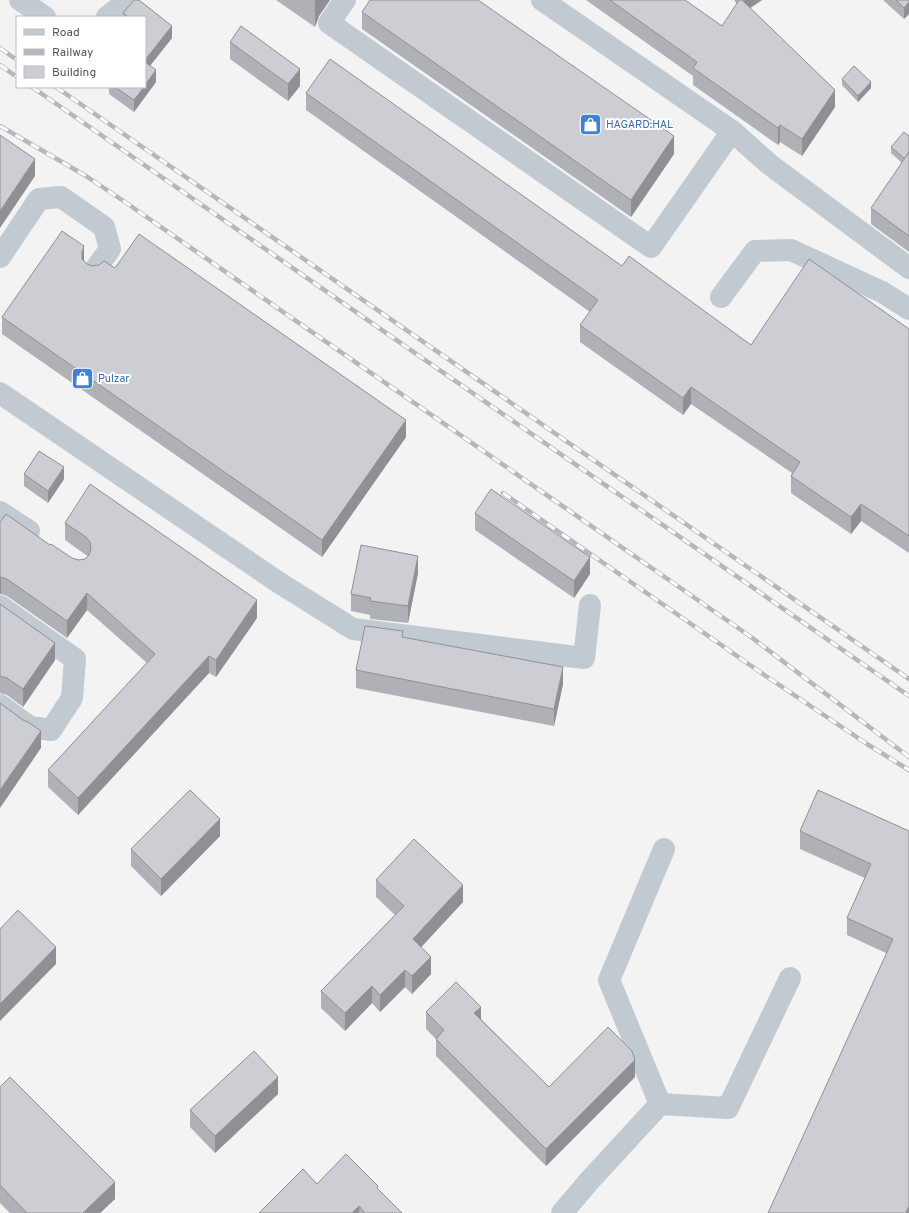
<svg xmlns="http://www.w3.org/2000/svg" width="909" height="1213" viewBox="0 0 909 1213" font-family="Overpass,sans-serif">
  <rect width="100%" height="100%" fill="#f4f3f3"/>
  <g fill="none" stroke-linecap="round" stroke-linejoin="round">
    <g stroke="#c1c9d1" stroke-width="22">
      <path d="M20 0 45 17"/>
      <path d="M345 0 329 23 651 247 732 131"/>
      <path d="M542 0 732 131 769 164 909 268"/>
      <path d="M107 17 128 0"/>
      <path d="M0 257 39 199 61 197 104 227 110 249 94 271"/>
      <path d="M721 297 755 251 791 250 882 292 909 309"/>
      <path d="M0 393 278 582 353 629 584 658 590 605"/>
      <path d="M0 512 29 531"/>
      <path d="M0 606 75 659 72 698 51 730 30 727 0 705"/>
      <path d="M660 1104 728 1108 790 978"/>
      <path d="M562 1213 591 1179 660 1104 609 980 664 849"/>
    </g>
    <defs>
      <g id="rail">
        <path d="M0 48 17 60"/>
        <path d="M0 65 17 77"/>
        <path d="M32 87 909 696"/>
        <path d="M56 87 909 679"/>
        <path d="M0 126 86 176 125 202 751 637 909 757"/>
        <path d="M503 493 760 672 867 744 909 770"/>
      </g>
    </defs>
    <use href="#rail" stroke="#b5b7bc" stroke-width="4.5"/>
    <use href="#rail" stroke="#fff" stroke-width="3" stroke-dasharray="9" stroke-linecap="butt"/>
  </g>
  <g fill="#b0b1b6">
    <path d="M134 0H139L172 26V38L150 66 156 70V82L134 112 109 94V87H145V17H123V13Z"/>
    <path d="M276 0H330L319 16 315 27Z"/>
    <path d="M586 0H685L722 26 737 4 734 0H762L750 8 835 107 802 156 780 142 778 145 693 85V76Z"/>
    <path d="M883 0H909V14L904 19Z"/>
    <path d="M362 12 674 154 631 217 362 29Z"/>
    <path d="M230 42 300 86 288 101 230 59Z"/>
    <path d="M842 79 871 88 858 102 842 85Z"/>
    <path d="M306 93 622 266 751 345 909 329V553L861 521 851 534 791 493V476L792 473 691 404 683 415 580 342V325L590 312 306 110Z"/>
    <path d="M909 136V252L871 224V208L902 163 891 153V147Z"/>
    <path d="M84 260 87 264 92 266 115 268 406 437 322 557 2 334V317Z"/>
    <path d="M24 474 64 479 48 503 24 486Z"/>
    <path d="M475 513 590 574 574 598 475 530Z"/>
    <path d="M0 522 50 545 72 558 79 560 85 559 88 556 86 555 65 540V523L257 618 216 677 209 673 78 815 48 787V770L147 663 87 610 67 638 7 596 1 594Z"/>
    <path d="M418 573 408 623 370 619V615L351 611V594Z"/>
    <path d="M0 604 55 660 23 707 7 695 0 693Z"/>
    <path d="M403 637 563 684 554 726 356 688V670Z"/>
    <path d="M800 831H909V1213L886 953 847 935V918L865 878 800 849Z"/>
    <path d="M220 836 161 896 131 866V849Z"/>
    <path d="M376 880 463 902 421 947 431 974 412 994 405 987 380 1012 372 1003 345 1031 321 1008V991L395 915 376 897Z"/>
    <path d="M426 1012 481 1019 549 1087 635 1077 546 1166 436 1056V1039L426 1029Z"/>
    <path d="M0 1087 115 1199 100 1213H10L0 1203Z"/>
    <path d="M278 1094 215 1153 190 1127V1110Z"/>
    <path d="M317 1184 378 1190 402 1213H259Z"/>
  </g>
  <g fill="#909094">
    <path d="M315 0H330L319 16 315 27Z"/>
    <path d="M745 0H762L743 13V1Z"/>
    <path d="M909 2V14L904 19V8Z"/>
    <path d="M172 26V38L145 72V60Z"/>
    <path d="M300 69V86L288 101V84Z"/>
    <path d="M156 70V82L134 112V100L144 87H145V85Z"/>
    <path d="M871 82V88L858 102V96Z"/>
    <path d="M835 90V107L802 156V139Z"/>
    <path d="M780 125V142L778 145V128Z"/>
    <path d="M674 136V154L631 217V200Z"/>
    <path d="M35 159V176L0 228V211Z"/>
    <path d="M84 246V264L82 269V252Z"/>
    <path d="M691 387V404L683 415V398Z"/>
    <path d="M406 420V437L322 557V540Z"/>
    <path d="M64 467V479L48 503V491Z"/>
    <path d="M861 504V521L851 534V517Z"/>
    <path d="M418 556V573L408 623V606Z"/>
    <path d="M590 557V574L574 598V581Z"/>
    <path d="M1 576V594H0V577Z"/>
    <path d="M87 593V610L67 638V621Z"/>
    <path d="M257 600V618L216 677V660Z"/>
    <path d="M55 643V660L23 707V689Z"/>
    <path d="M209 656V673L78 815V798Z"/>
    <path d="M563 667V684L554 726V709Z"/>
    <path d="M41 731V748L0 808V790Z"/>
    <path d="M220 819V836L161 896V879Z"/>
    <path d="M463 885V902L413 956V939Z"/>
    <path d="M56 947V964L0 1021V1004Z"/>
    <path d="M431 957V974L412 994V976Z"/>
    <path d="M405 970V987L380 1012V995Z"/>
    <path d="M372 986V1003L345 1031V1013Z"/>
    <path d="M481 1007V1024L474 1013Z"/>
    <path d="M635 1060V1077L546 1166V1149Z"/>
    <path d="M278 1077V1094L215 1153V1136Z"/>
    <path d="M115 1182V1199L100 1213H83Z"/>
    <path d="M359 1206V1213H352Z"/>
    <path d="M909 1206V1213H906Z"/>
  </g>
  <g fill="#cdced4" stroke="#909094">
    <path d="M134 0H139L172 26 145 60V17H129L123 13Z"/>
    <path d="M370 0H478L674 136 631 200 362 12Z"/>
    <path d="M610 0H685L722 26 739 0H742L835 90 802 139 780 125 778 128 693 68 697 62Z"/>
    <path d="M896 0H909V2L904 8Z"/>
    <path d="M241 26 300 69 288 84 230 42Z"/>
    <path d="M330 59 622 266 629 256 751 345 809 259 909 329V536L861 504 851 517 791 476 800 462 691 387 683 398 580 325 598 300 306 93Z"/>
    <path d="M145 62 156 70 145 85Z"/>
    <path d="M854 66 871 82 858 96 842 79Z"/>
    <path d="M115 87H144L134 100Z"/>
    <path d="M904 132 909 136V152L905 159 891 147Z"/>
    <path d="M0 135 35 159 0 211Z"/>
    <path d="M909 152V236L871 208Z"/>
    <path d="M62 231 84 246 82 252V259L87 264 92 266 99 265 104 261 115 268 139 234 406 420 322 540 2 317Z"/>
    <path d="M39 451 64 467 48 491 24 474Z"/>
    <path d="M90 484 257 600 216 660 209 656 78 798 48 770 155 654 87 593 67 621 7 579 0 577V522L6 514 50 545 51 544 72 558 79 560 85 559 89 555 91 549 90 542 86 537 65 523Z"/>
    <path d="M491 489 590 557 574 581 475 513Z"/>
    <path d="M361 545 418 556 408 606 370 601 371 598 351 594Z"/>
    <path d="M0 604 55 643 23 689 7 678 0 676Z"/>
    <path d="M365 626 403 631 402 637 563 667 554 709 356 670Z"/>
    <path d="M0 703 23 720 28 722 41 731 0 790Z"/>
    <path d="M190 790 220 819 161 879 131 849Z"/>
    <path d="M818 790 909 831V1206L906 1212 908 1213H768L893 939 847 918 871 864 800 831Z"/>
    <path d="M414 839 463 885 413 939 431 957 412 976 405 970 380 995 372 986 345 1013 321 991 404 906 376 880Z"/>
    <path d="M18 910 56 947 0 1004V929Z"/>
    <path d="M456 982 481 1007 474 1013 549 1087 608 1027 632 1051 635 1060 546 1149 436 1039 444 1030 426 1012Z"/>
    <path d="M254 1051 278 1077 215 1136 190 1110Z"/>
    <path d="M10 1077 115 1182 83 1213H27L0 1185V1087Z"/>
    <path d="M346 1154 378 1186 377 1188 402 1213H365L359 1206 352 1213H259L303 1169 317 1184Z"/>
  </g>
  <defs>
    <symbol id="shop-square" viewBox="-11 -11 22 22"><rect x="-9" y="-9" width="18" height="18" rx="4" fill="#3f7fe0" stroke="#fff"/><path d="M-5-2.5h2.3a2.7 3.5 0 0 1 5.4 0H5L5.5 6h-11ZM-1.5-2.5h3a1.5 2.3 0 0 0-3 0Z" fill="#fff"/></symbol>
  </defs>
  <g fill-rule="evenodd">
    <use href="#shop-square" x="578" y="112" width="25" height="25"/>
    <use href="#shop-square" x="70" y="366" width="25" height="25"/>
  </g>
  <g text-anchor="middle" stroke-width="4" stroke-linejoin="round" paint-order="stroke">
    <g font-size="11" fill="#366cbe" stroke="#fff" text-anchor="start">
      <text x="606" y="128">HAGARD:HAL</text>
      <text x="98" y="382">Pulzar</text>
    </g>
  </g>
  <rect x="16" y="16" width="130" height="72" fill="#ffffff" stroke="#b7bbbf"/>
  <rect x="24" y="29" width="20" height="6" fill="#c1c9d1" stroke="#b7bbbf"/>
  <text x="52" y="36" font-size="12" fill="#4a5560">Road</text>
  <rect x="24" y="49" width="20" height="6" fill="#b5b7bc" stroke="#b7bbbf"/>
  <text x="52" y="56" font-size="12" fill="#4a5560">Railway</text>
  <rect x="24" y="66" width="20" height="12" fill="#cdced4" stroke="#b7bbbf"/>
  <text x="52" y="76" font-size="12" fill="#4a5560">Building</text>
</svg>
